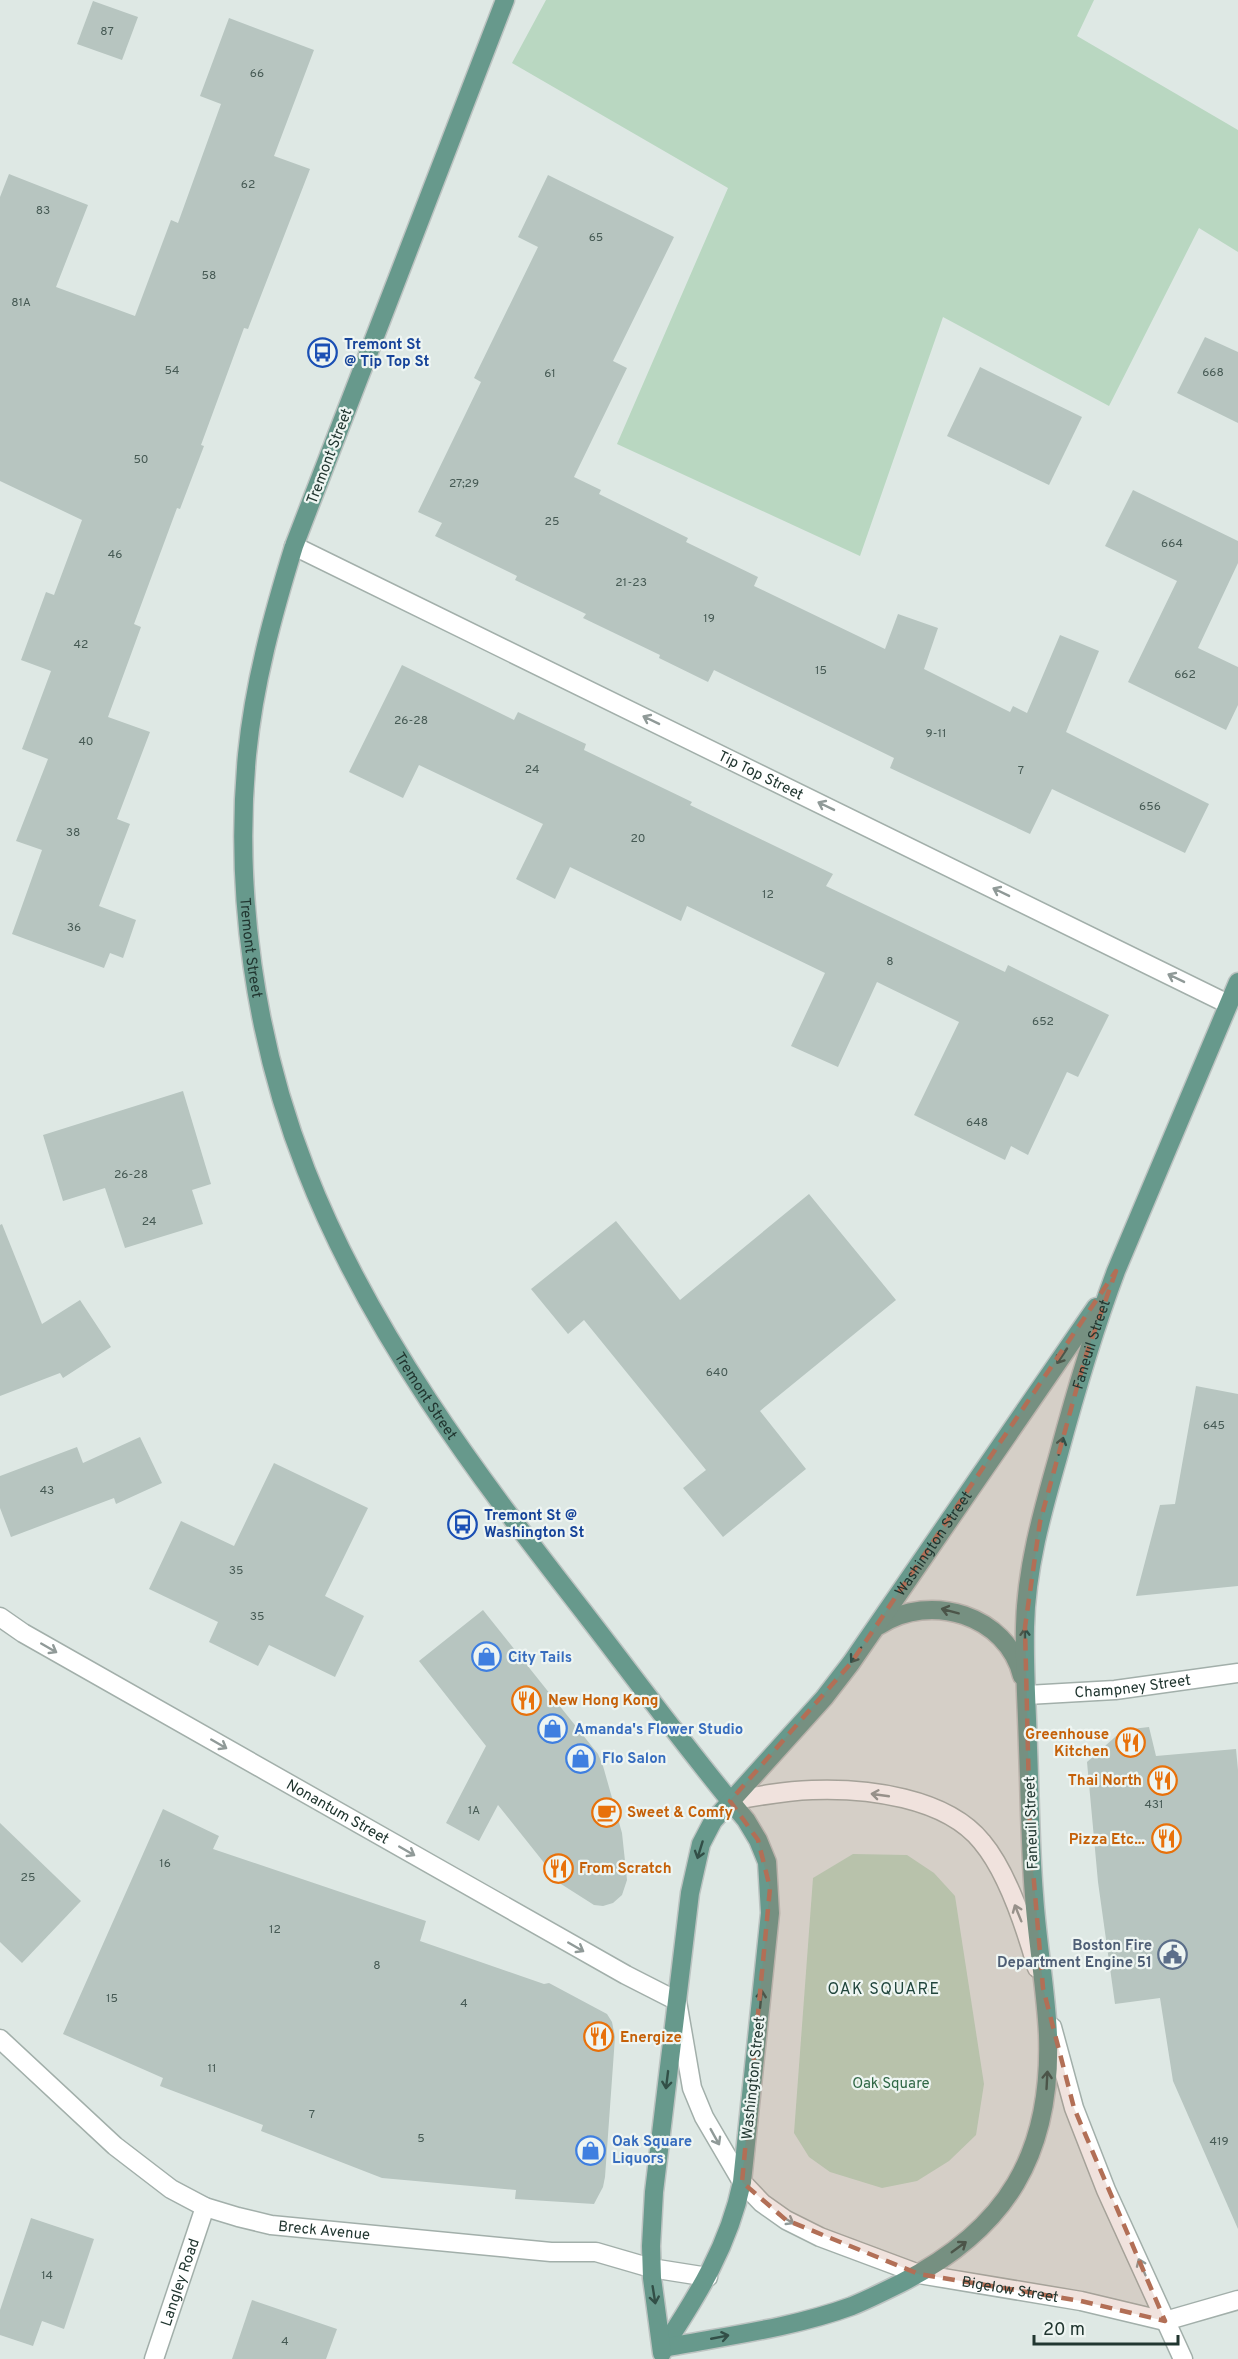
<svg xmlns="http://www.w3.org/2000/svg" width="1238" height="2359" viewBox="0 0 1238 2359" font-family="Overpass,sans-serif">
  <rect width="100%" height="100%" fill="#dee8e4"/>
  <g fill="#b9d7c1">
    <path d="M546 0H1094L1077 36 1238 130V252L1199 228 1109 406 943 317 860 556 617 444 728 188 512 63Z"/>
    <path d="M853 1854 907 1855 934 1873 955 1896 984 2084 976 2135 949 2161 917 2181 882 2188 830 2172 809 2157 794 2133 813 1878Z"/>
  </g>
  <g fill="#b7c5c0">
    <path d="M93 1 138 17 122 60 77 44Z"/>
    <path d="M229 18 314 50 274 156 310 169 248 329 244 328 201 445 204 446 180 509 177 508 134 624 141 627 108 717 150 732 117 819 130 824 99 906 136 920 123 958 110 953 104 968 12 934 42 850 16 841 48 759 22 749 51 671 21 660 46 592 54 595 82 520 0 481V197L9 174 88 205 56 287 135 316 171 220 178 223 221 104 200 96Z"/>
    <path d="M548 175 674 237 613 361 627 368 574 477 601 490 599 494 688 538 686 542 758 577 754 586 885 649 898 614 938 628 924 669 1010 712 1013 706 1027 713 1060 635 1099 651 1066 732 1209 804 1185 853 1052 789 1030 834 890 768 894 758 714 670 708 682 659 658 660 655 583 618 586 614 515 580 517 576 435 536 442 523 418 512 481 382 474 378 538 247 518 237Z"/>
    <path d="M1205 337 1238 352V423L1177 393Z"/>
    <path d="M980 367 1082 417 1049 485 947 436Z"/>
    <path d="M1133 490 1238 541V563L1198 648 1238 667V705L1226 730 1128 682 1177 581 1105 546Z"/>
    <path d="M402 665 514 720 518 712 586 744 584 750 692 802 690 805 833 874 826 886 1005 972 1008 965 1109 1015 1078 1077 1067 1072 1028 1155 1011 1146 1005 1160 914 1115 959 1022 877 982 838 1067 791 1046 825 973 687 906 681 921 570 867 555 899 516 879 543 824 419 765 403 798 349 772Z"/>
    <path d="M183 1091 211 1184 192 1190 203 1224 125 1248 105 1188 63 1201 43 1135Z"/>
    <path d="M809 1194 896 1300 760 1411 806 1469 723 1537 683 1488 706 1470 584 1320 568 1334 531 1289 616 1221 680 1300Z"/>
    <path d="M2 1224 42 1324 80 1300 111 1347 63 1378 60 1373 0 1396V1225Z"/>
    <path d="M1196 1386 1238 1394V1586L1136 1596 1160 1505 1175 1504Z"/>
    <path d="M140 1437 162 1483 116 1504 114 1498 11 1537 0 1508V1476L77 1447 83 1463Z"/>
    <path d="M274 1463 368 1508 325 1596 364 1616 335 1677 269 1645 258 1666 209 1642 218 1622 149 1589 181 1521 234 1546Z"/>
    <path d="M483 1610 598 1754 603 1766 622 1833 627 1880 622 1895 613 1903 603 1906 594 1905 561 1884 498 1805 479 1841 446 1823 486 1746 419 1661Z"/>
    <path d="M1149 1727 1156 1756 1236 1749 1238 1770V2229L1173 2081 1160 1998 1115 2004 1098 1882 1087 1762 1123 1730Z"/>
    <path d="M163 1809 219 1836 213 1849 426 1921 420 1941 544 1984 549 1983 607 2014 612 2022 615 2037 605 2177 603 2187 594 2204 515 2199 516 2190 382 2178 261 2131 263 2125 160 2086 163 2078 63 2034Z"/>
    <path d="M0 1823 81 1901 22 1963 0 1942Z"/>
    <path d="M31 2218 94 2239 64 2329 42 2321 33 2346 0 2335V2310Z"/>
    <path d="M252 2300 337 2329 326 2359H232Z"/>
  </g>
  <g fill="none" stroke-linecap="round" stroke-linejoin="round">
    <defs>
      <g id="minor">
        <path id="s1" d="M294 546 1228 1004"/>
        <path id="s2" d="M0 1617 23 1633 626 1975 677 2001 692 2088 704 2117 742 2182 762 2203 786 2220 820 2237 919 2274 1081 2301 1165 2321 1238 2300"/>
        <path id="s3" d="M1027 1695 1115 1690 1238 1673"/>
        <path d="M730 1801C757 1796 784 1791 812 1790 866 1788 946 1797 982 1842 1008 1873 1026 1929 1037 1968"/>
        <path d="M1052 2027 1074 2108 1106 2190 1183 2359"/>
        <path id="s4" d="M0 2039 115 2146 171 2189 205 2207 238 2217 271 2225 551 2252H596L651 2268 708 2277"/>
        <path id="s5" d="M154 2359 205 2207"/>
      </g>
      <g id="major">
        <path id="s6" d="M505 0 294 546C273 614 254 683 247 755 234 893 255 1040 306 1170 369 1332 477 1475 583 1611 637 1681 689 1752 746 1820L758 1840 767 1862 770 1913 742 2182C729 2245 698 2295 663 2348"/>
        <path d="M880 1625C930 1592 1007 1615 1022 1676"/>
        <path id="s7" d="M663 2348C726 2336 792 2328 852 2306 869 2299 885 2291 901 2283 1007 2229 1052 2154 1048 2035 1046 1989 1037 1942 1034 1895 1030 1846 1030 1797 1028 1748 1027 1708 1024 1667 1025 1627 1026 1569 1042 1513 1058 1457 1075 1394 1093 1332 1116 1271L1238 982"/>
        <path id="s8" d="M662 2353 652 2278 651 2246 654 2192 690 1893 701 1844 713 1821 824 1698 851 1663 1096 1307"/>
      </g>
    </defs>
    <use href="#minor" stroke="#a2afaa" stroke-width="21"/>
    <use href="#major" stroke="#bcc3c1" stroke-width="21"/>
    <use href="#minor" stroke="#fff" stroke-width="18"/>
    <use href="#major" stroke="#67998c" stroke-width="18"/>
  </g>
  <defs><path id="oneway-shaft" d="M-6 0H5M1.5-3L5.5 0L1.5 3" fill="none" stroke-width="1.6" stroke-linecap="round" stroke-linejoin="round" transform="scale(1.5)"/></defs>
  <g stroke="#909a98">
    <use href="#oneway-shaft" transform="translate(651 720) rotate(-154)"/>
    <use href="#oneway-shaft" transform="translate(826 806) rotate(-154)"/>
    <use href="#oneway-shaft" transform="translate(1001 892) rotate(-154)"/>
    <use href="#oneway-shaft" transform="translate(1176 978) rotate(-154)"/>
    <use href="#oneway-shaft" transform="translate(49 1648) rotate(30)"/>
    <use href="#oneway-shaft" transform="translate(219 1744) rotate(30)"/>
    <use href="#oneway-shaft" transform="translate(880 1795) rotate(-172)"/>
    <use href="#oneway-shaft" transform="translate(407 1851) rotate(30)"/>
    <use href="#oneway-shaft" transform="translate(1018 1913) rotate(-112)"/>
    <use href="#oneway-shaft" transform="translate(576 1947) rotate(30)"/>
    <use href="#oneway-shaft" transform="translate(715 2137) rotate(61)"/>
    <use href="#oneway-shaft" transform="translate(786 2219) rotate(30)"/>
    <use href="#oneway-shaft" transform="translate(1142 2267) rotate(-113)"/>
  </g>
  <g stroke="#324f47">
    <use href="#oneway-shaft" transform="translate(1062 1356) rotate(124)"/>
    <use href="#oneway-shaft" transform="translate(1061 1446) rotate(-75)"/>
    <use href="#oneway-shaft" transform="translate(950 1611) rotate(-165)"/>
    <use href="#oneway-shaft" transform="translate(1025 1637) rotate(-91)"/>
    <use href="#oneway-shaft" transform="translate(856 1655) rotate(125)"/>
    <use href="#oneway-shaft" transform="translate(700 1850) rotate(107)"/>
    <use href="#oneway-shaft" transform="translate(761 1999) rotate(-84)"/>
    <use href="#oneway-shaft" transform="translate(667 2080) rotate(97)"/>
    <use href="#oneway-shaft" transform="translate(1047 2080) rotate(-87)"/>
    <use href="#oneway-shaft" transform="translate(959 2247) rotate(-36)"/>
    <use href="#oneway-shaft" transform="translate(654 2295) rotate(81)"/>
    <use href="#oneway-shaft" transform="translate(720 2337) rotate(-11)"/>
  </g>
  <path fill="#b26f56" fill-opacity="0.2" stroke="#b26f56" stroke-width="4.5" stroke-dasharray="12 8" stroke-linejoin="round" d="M1116 1271 1085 1358 1040 1522 1025 1627 1030 1835 1043 1988 1074 2108 1165 2321 1081 2301 919 2274 786 2220 742 2182 770 1888 758 1840 730 1801 851 1663Z"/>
  <defs>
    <symbol id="bus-ring" viewBox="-11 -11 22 22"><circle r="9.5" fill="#eef5f2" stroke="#1a4fb4" stroke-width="1.5"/><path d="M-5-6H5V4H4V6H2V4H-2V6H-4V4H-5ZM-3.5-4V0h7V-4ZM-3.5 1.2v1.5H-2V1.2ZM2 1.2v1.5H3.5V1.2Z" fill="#1a4fb4"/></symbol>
    <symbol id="shop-ring" viewBox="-11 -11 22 22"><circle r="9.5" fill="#eef5f2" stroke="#3f7fe0" stroke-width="1.5"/><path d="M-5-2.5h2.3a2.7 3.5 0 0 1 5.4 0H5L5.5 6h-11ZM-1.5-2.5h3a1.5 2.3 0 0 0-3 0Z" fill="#3f7fe0"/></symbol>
    <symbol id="restaurant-ring" viewBox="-11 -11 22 22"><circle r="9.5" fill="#eef5f2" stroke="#e8710a" stroke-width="1.5"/><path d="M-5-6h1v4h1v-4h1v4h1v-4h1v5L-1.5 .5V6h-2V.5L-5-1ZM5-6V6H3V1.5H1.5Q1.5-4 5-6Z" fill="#e8710a"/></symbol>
    <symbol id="cafe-ring" viewBox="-11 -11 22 22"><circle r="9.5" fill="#eef5f2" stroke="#e8710a" stroke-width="1.5"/><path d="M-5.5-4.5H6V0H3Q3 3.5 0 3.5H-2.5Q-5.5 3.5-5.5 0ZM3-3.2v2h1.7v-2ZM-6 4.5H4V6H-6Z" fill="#e8710a"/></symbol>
    <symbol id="civic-ring" viewBox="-11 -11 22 22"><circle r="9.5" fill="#eef5f2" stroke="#5c6f8a" stroke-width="1.5"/><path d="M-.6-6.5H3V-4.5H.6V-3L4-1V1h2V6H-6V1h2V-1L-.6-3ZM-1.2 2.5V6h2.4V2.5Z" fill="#5c6f8a"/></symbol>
  </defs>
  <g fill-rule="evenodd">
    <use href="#bus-ring" x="306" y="336" width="33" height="33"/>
    <use href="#bus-ring" x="446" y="1508" width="33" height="33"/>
    <use href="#shop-ring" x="470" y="1640" width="33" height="33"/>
    <use href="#restaurant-ring" x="510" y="1684" width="33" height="33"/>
    <use href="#shop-ring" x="536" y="1712" width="33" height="33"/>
    <use href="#restaurant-ring" x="1114" y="1726" width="33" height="33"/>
    <use href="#shop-ring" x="564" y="1742" width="33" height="33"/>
    <use href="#restaurant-ring" x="1146" y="1764" width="33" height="33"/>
    <use href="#cafe-ring" x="590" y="1796" width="33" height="33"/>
    <use href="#restaurant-ring" x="1150" y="1822" width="33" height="33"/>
    <use href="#restaurant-ring" x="542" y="1852" width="33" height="33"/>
    <use href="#civic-ring" x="1156" y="1938" width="33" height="33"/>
    <use href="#restaurant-ring" x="582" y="2020" width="33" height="33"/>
    <use href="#shop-ring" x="574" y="2134" width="33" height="33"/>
  </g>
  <g text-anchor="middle" stroke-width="4.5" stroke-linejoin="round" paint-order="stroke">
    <g font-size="12" fill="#465a54">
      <text x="107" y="35">87</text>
      <text x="257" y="77">66</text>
      <text x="248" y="188">62</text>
      <text x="43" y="214">83</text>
      <text x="596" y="241">65</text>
      <text x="209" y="279">58</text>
      <text x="21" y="306">81A</text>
      <text x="172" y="374">54</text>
      <text x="1213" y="376">668</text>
      <text x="550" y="377">61</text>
      <text x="141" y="463">50</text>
      <text x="464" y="487">27;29</text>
      <text x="552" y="525">25</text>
      <text x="1172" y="547">664</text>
      <text x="115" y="558">46</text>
      <text x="631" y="586">21-23</text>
      <text x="709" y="622">19</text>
      <text x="81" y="648">42</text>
      <text x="821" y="674">15</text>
      <text x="1185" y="678">662</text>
      <text x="411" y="724">26-28</text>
      <text x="936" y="737">9-11</text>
      <text x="86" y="745">40</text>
      <text x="532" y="773">24</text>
      <text x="1021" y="774">7</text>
      <text x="1150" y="810">656</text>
      <text x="73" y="836">38</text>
      <text x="638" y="842">20</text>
      <text x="768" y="898">12</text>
      <text x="74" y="931">36</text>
      <text x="890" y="965">8</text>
      <text x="1043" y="1025">652</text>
      <text x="977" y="1126">648</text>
      <text x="131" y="1178">26-28</text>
      <text x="149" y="1225">24</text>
      <text x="717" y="1376">640</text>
      <text x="1214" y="1429">645</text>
      <text x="47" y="1494">43</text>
      <text x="236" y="1574">35</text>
      <text x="257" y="1620">35</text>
      <text x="1154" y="1808">431</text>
      <text x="474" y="1814">1A</text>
      <text x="165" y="1867">16</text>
      <text x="28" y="1881">25</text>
      <text x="275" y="1933">12</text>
      <text x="377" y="1969">8</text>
      <text x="112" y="2002">15</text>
      <text x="464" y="2007">4</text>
      <text x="212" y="2072">11</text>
      <text x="312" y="2118">7</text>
      <text x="421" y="2142">5</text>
      <text x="1219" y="2145">419</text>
      <text x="47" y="2279">14</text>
      <text x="285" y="2345">4</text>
    </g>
    <g font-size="15" font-weight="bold" fill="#164399" stroke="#eef5f2" text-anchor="start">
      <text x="344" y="349">Tremont St<tspan x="344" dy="17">@ Tip Top St</tspan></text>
      <text x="484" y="1520">Tremont St @<tspan x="484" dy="17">Washington St</tspan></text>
    </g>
    <g font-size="15" fill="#213630" stroke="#eef5f2">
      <text transform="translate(329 456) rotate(-69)" y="5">Tremont Street</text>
      <text dy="5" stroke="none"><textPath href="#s1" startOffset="520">Tip Top Street</textPath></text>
      <text dy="5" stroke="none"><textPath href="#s6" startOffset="993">Tremont Street</textPath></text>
      <text dy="5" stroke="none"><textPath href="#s7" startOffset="1256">Faneuil Street</textPath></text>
      <text dy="5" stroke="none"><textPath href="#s6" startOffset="1479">Tremont Street</textPath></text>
      <text dy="5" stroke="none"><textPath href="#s8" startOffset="894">Washington Street</textPath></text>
      <text dy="5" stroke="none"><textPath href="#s3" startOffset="106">Champney Street</textPath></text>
      <text dy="5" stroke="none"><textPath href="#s2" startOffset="390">Nonantum Street</textPath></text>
      <text transform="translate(1031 1823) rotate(-92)" y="5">Faneuil Street</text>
      <text transform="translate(753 2078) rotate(-84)" y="5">Washington Street</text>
      <text dy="5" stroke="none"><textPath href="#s4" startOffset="388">Breck Avenue</textPath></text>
      <text dy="5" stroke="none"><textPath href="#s5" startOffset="81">Langley Road</textPath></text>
      <text dy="5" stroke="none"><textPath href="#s2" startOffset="1268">Bigelow Street</textPath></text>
    </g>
    <g font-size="15" font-weight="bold" fill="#366cbe" stroke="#eef5f2" text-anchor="start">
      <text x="508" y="1662">City Tails</text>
      <text x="574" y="1734">Amanda's Flower Studio</text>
      <text x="602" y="1763">Flo Salon</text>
      <text x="612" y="2146">Oak Square<tspan x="612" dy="17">Liquors</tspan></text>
    </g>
    <g font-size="15" font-weight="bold" fill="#c56008" stroke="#eef5f2" text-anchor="start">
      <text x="548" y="1705">New Hong Kong</text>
      <text x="1109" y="1739" text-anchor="end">Greenhouse<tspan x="1109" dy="17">Kitchen</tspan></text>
      <text x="1142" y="1785" text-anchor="end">Thai North</text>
      <text x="627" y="1817">Sweet &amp; Comfy</text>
      <text x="1145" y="1844" text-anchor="end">Pizza Etc...</text>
      <text x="579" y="1873">From Scratch</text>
      <text x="620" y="2042">Energize</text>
    </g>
    <g font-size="15" font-weight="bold" fill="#4e5e75" stroke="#eef5f2" text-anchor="end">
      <text x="1152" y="1950">Boston Fire<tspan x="1152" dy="17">Department Engine 51</tspan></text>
    </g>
    <g font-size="15" fill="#306846" stroke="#eef5f2">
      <text x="891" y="2088">Oak Square</text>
    </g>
    <g font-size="16" letter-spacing="1.5" fill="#20453c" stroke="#eef5f2">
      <text x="884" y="1994">OAK SQUARE</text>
    </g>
  </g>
  <path d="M1034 2335v9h144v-9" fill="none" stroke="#213630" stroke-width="3"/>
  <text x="1043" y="2335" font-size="18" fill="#213630" stroke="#eef5f2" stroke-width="4.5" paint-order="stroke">20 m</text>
</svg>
